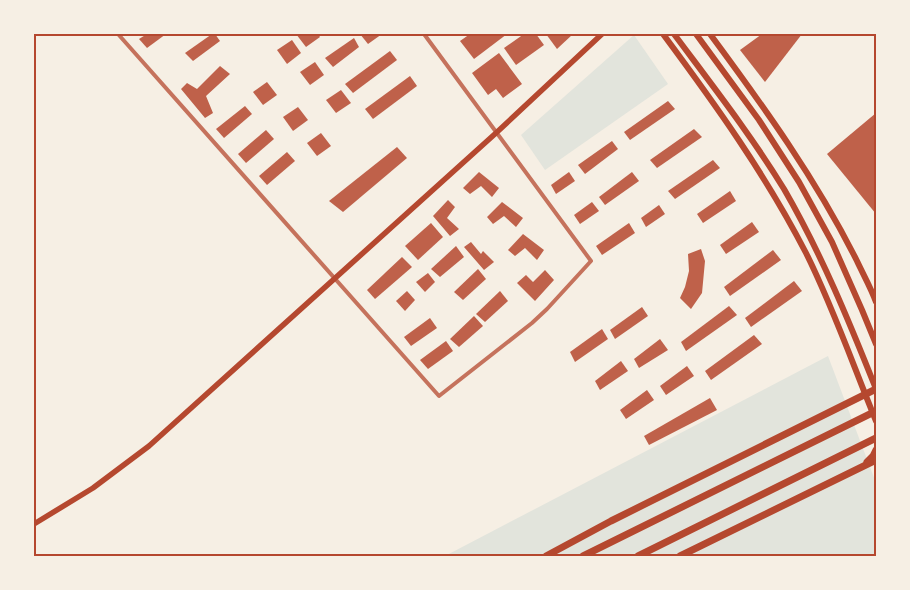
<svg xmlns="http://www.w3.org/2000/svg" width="910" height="590" viewBox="0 0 910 590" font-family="'Alegreya Sans',sans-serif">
  <rect width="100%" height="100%" fill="#f6efe4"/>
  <g fill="#e2e4dc">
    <path d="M634 35 668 84 545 170 521 135Z"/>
    <path d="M828 356 876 483V556H445Z"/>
  </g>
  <g fill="#bf614a">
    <path d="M147 34H166L147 48 139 39Z"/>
    <path d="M212 34H215L220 41 193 61 185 53Z"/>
    <path d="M296 34H318L320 37 306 47Z"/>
    <path d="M360 34H382L368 44Z"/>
    <path d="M470 34H507L474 59 460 41Z"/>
    <path d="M524 34H536L544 45 516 65 504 48Z"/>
    <path d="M546 34H573L557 49Z"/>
    <path d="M762 34H802L765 82 740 50Z"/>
    <path d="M354 38 359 47 333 67 325 58Z"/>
    <path d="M292 40 301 53 287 64 277 50Z"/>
    <path d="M390 51 397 60 353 93 345 84Z"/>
    <path d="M499 53 522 84 503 98 496 89 488 95 472 73Z"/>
    <path d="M315 62 324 75 310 85 300 72Z"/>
    <path d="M220 66 230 74 206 96 213 113 205 118 181 89 187 83 197 89Z"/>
    <path d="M410 76 417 86 373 119 365 109Z"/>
    <path d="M267 82 277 95 263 105 253 92Z"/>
    <path d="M341 90 351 103 336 113 326 100Z"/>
    <path d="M668 101 675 109 630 140 624 132Z"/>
    <path d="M245 106 252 114 224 138 216 129Z"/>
    <path d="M298 107 308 120 293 131 283 117Z"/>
    <path d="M876 113V214L827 154Z"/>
    <path d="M694 129 702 137 657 168 650 160Z"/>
    <path d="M266 130 274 139 246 163 238 154Z"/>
    <path d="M321 133 331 146 317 156 307 143Z"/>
    <path d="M612 141 618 149 585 174 578 165Z"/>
    <path d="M397 147 407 158 343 212 329 201Z"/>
    <path d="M287 152 295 161 267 185 259 176Z"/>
    <path d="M713 160 720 168 675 199 668 191Z"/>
    <path d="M479 172 499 188 492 197 481 186 470 194 463 188Z"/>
    <path d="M569 172 575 181 556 194 551 185Z"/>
    <path d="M632 172 639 181 605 205 599 197Z"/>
    <path d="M730 191 736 201 703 223 697 214Z"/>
    <path d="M448 200 455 207 447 218 459 229 450 236 433 216Z"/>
    <path d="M502 202 523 218 516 227 504 216 493 224 487 217Z"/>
    <path d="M592 202 599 211 580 224 574 215Z"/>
    <path d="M659 205 665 214 646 227 641 218Z"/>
    <path d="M752 222 759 232 726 254 720 245Z"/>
    <path d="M431 223 443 237 418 260 405 246Z"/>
    <path d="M629 223 635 233 602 255 596 246Z"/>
    <path d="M523 234 544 250 537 260 525 248 515 256 508 250Z"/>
    <path d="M471 242 481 254 483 251 494 262 484 270 464 247Z"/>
    <path d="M456 246 464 257 440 277 431 269Z"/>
    <path d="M701 249 705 261 702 293 691 309 680 298 685 287 689 271 688 254Z"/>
    <path d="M773 250 781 260 730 296 724 287Z"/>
    <path d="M402 257 412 267 375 299 367 290Z"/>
    <path d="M478 269 486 279 463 300 454 292Z"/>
    <path d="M545 270 554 280 535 301 517 283 526 275 533 282Z"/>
    <path d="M428 273 435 282 425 292 416 282Z"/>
    <path d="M794 281 802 291 751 327 745 318Z"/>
    <path d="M407 291 415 300 405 311 396 301Z"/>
    <path d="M500 291 508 301 485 322 476 314Z"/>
    <path d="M729 306 737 315 686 351 681 342Z"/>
    <path d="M642 307 648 316 615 339 610 330Z"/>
    <path d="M474 316 483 326 459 347 450 339Z"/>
    <path d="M430 318 437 328 411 346 404 337Z"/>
    <path d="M602 329 608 339 575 362 570 352Z"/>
    <path d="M754 335 762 344 711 380 705 371Z"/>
    <path d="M660 339 668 350 639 368 634 359Z"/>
    <path d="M446 341 453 351 428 369 420 360Z"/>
    <path d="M621 361 628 371 600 390 595 381Z"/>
    <path d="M687 366 694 376 666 395 660 386Z"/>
    <path d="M647 390 654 400 626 419 620 410Z"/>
    <path d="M710 398 717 410 649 445 644 436Z"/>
  </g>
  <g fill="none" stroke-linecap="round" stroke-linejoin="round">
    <path stroke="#c5725c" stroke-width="4" d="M118 34 439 396 532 323 547 309 591 261 424 34"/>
    <path stroke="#b5482f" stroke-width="5.5" d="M34 524 93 488 149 446 496 133 602 34"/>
    <g stroke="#b5482f" stroke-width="6">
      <path d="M663 34C715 104 766 175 806 253 833 307 853 365 876 421"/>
      <path d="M674 34C712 85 751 135 784 189 821 253 849 321 876 389"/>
      <path d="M696 34 759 120 799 182 832 242 862 310 876 344"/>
      <path d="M710 34C764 107 816 179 857 261 863 274 871 288 876 302"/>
    </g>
    <g stroke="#b5482f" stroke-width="7">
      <path d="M867 462 873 456 876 450"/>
      <path d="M546 556 611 521 876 389"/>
      <path d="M583 556 876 411"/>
      <path d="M638 556 876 438"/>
      <path d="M680 556 876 460"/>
    </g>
  </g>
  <rect width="910" height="590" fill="none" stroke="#f6efe4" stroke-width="70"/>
  <rect x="35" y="35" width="840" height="520" fill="none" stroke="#b5482f" stroke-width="2"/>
</svg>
